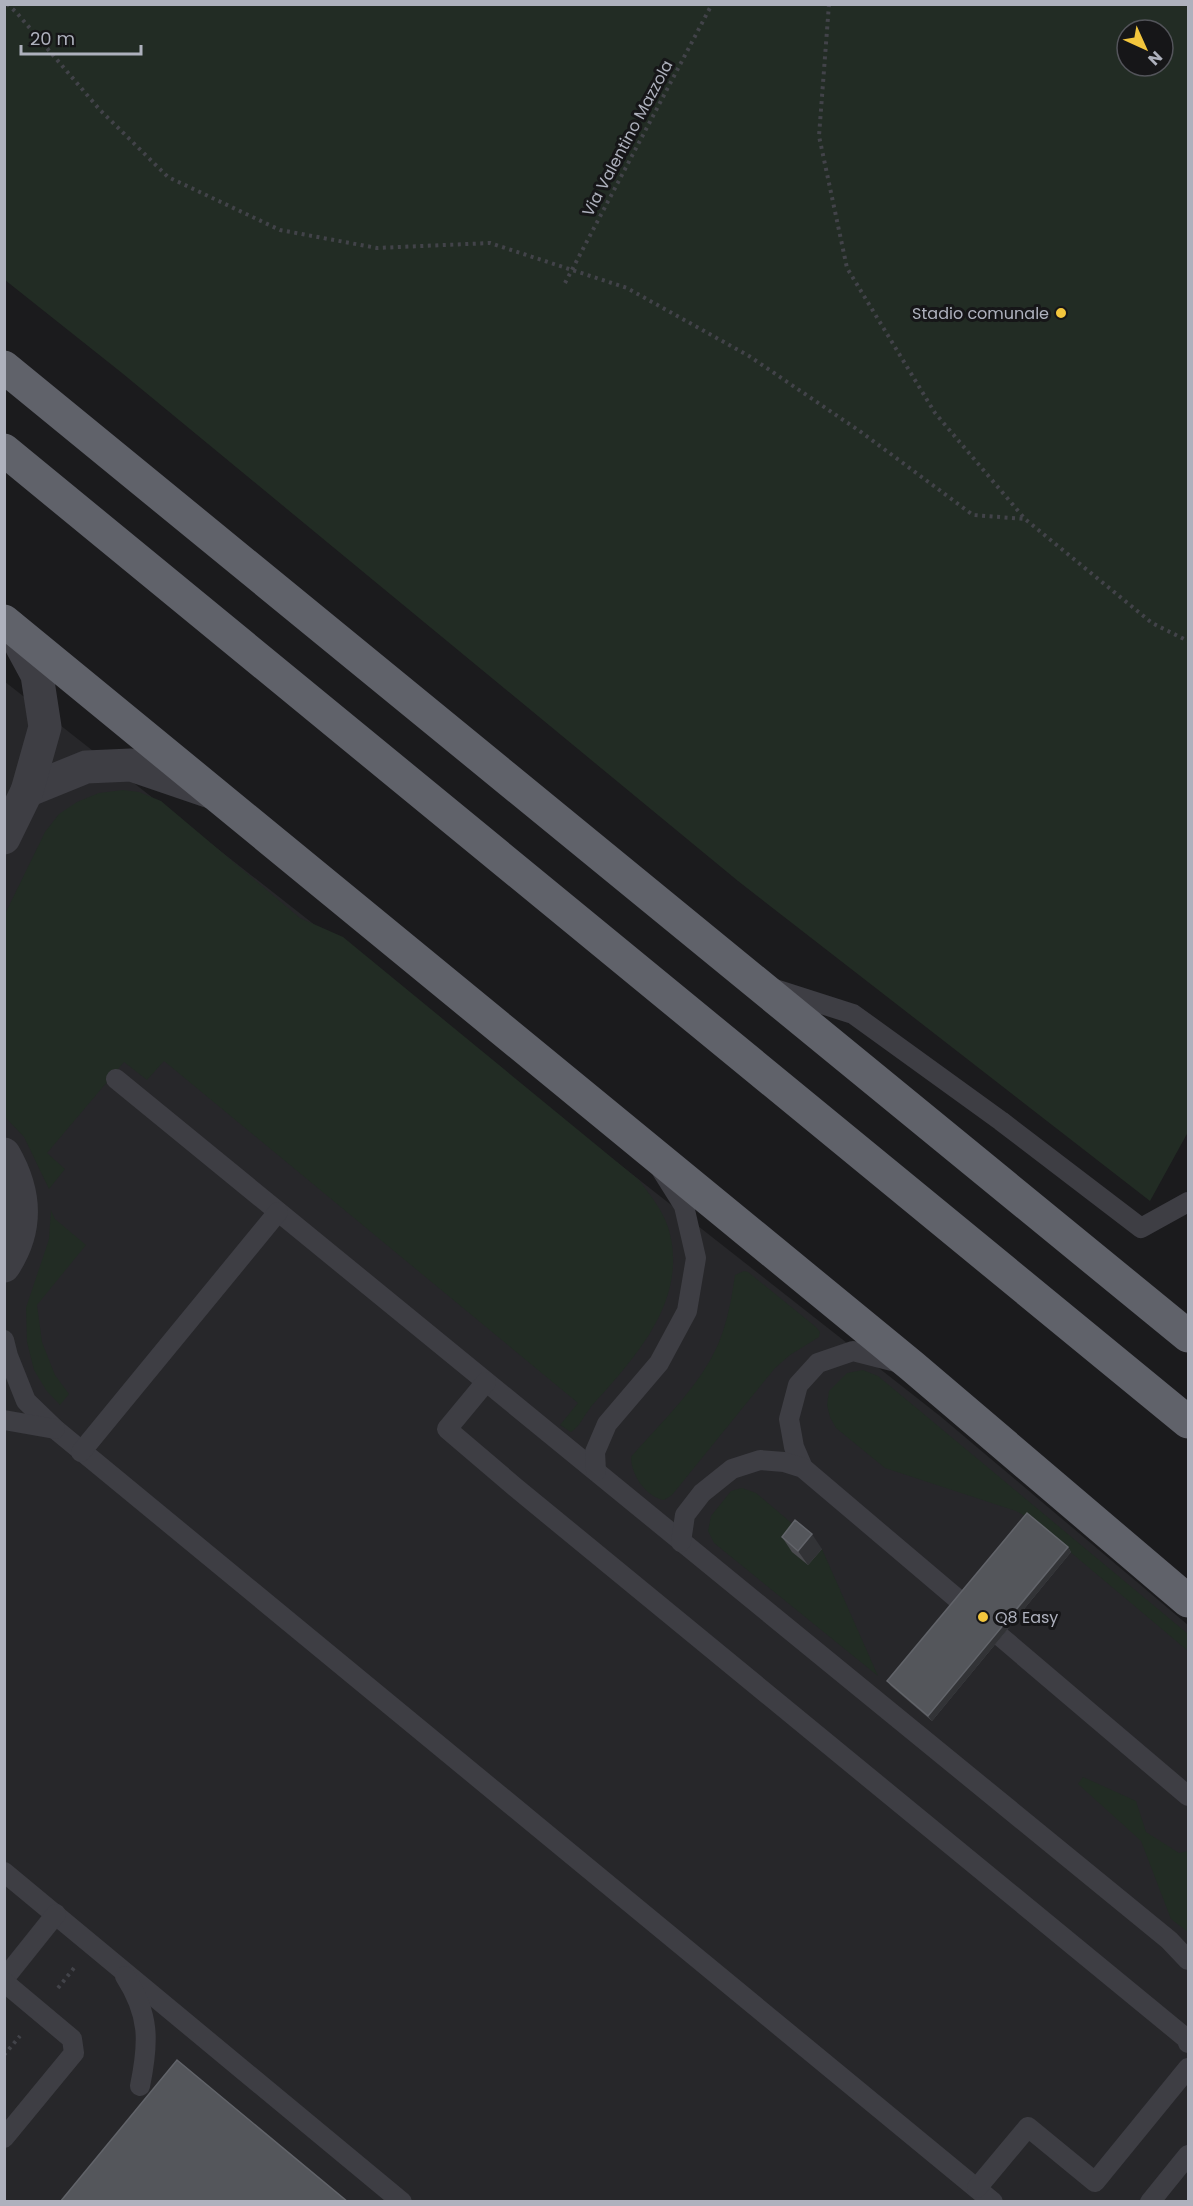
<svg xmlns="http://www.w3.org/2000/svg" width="1193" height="2206" viewBox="0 0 1193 2206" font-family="Poppins,sans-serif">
  <rect width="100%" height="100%" fill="#1b1b1d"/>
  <path fill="#27272a" d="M4 681 940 1416 1188 1625V2201H5Z"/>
  <g fill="#222c24" fill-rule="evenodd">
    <path d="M4 5H1188V1132L1150 1201 738 881 122 373 5 280ZM1127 30H1163V66H1127Z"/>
    <path d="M123 790 139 792 161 801 300 918 343 937 639 1180C650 1195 662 1209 668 1227 688 1291 646 1345 606 1390 600 1397 593 1403 588 1411 582 1419 580 1426 571 1432L560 1425 578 1403 164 1061 147 1080 124 1062 47 1153 65 1169 49 1189 24 1137 5 1117 4 916 45 832 59 814 77 802 99 793Z"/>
    <path d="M51 1210 55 1219 86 1245 37 1305 42 1342 55 1375 69 1394 60 1405 46 1390 34 1370 27 1342 26 1308 49 1239Z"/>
    <path d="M744 1271 748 1272 816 1327 820 1332 819 1337 790 1355 775 1368 672 1495 664 1500C646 1497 631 1475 631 1457 663 1420 706 1381 722 1334 729 1314 732 1295 735 1275Z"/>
    <path d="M863 1370 878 1376 1188 1634V1651L1031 1519 1016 1511 885 1468 836 1428 830 1417 827 1405 829 1391 847 1373Z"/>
    <path d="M742 1488 756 1493 822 1549 878 1676 714 1543 708 1531 711 1516 731 1491Z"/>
    <path d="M1083 1777 1136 1801 1146 1832 1179 1853 1188 1851V1932L1171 1919 1141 1841 1078 1784Z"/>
  </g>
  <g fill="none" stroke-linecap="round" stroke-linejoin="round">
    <g stroke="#424349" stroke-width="4" stroke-dasharray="3 4.5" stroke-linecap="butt">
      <path d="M7 4 16 12 100 110 168 177 280 230 377 248 490 243 627 288 749 356 861 432 973 515 1025 519"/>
      <path d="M829 4 819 136 847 268 935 413 1025 519 1152 623 1188 641"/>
      <path d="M565 283 712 4"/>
      <path d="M58 1988 74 1968"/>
      <path d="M4 2055 20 2036"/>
    </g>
    <g stroke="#3e3e44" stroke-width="20">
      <path d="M775 989 853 1014 1001 1121 1141 1228 1188 1202"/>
      <path d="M116 1079 1169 1940 1188 1960"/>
      <path d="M4 1340 8 1356 26 1401 55 1429 993 2202"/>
      <path d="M486 1382 447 1429 515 1487 1187 2039 1188 2043"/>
      <path d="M4 1420 55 1429"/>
      <path d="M81 1452 278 1212"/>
      <path d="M803 1468 794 1447 789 1419 798 1385 818 1363 853 1351 900 1363"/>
      <path d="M596 1471 595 1452 607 1424 659 1363 687 1311 696 1258 684 1206 662 1171"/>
      <path d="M681 1542 685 1515 702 1493 732 1469 760 1460 784 1462 803 1468 961 1602"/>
      <path d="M1001 1637 1188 1796"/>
      <path d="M4 1872 402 2202"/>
      <path d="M125 1976C150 2015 149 2042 140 2086"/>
      <path d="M4 1979 56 1914"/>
      <path d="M4 1982 72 2039 74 2053 4 2138"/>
      <path d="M977 2188 1028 2127 1095 2182 1188 2068"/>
      <path d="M1150 2202 1188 2155"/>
    </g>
    <g stroke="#3e3e44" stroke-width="33">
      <path d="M27 791 86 767 131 765 213 793"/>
      <path d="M4 838 27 791 45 727 37 675 11 627"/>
      <path d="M4 1154C26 1192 29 1228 4 1266"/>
    </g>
    <g stroke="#60626a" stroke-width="33">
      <path d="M4 367 1188 1336"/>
      <path d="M4 450 1188 1422"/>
      <path d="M4 621 912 1366 1188 1601"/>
    </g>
  </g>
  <g fill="#4a4b4f">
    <path d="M782 1537 822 1549 808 1565 792 1552Z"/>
    <path d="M1068 1547 1071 1552 932 1721 891 1686 887 1681Z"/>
  </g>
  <g fill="#323336">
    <path d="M812 1534 822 1549 808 1565 798 1551Z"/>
    <path d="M1068 1547 1071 1552 932 1721 928 1716Z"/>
  </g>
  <g fill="#54565b" stroke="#62646a" stroke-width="1.5">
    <path d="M1027 1513 1068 1547 928 1716 887 1681Z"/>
    <path d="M795 1520 812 1534 798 1551 782 1537Z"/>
    <path d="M177 2060 348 2202H60Z"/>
  </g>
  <g fill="#f3c63d" stroke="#161618" stroke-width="2">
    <circle cx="1061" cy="313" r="6"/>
    <circle cx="983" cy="1617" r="6"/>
  </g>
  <g text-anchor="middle" stroke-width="6" stroke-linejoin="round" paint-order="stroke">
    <g font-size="16" fill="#aeb1bd" stroke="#161618">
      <text transform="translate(627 138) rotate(-62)" y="6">Via Valentino Mazzola</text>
    </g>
    <g font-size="16" fill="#aeb1bd" stroke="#161618" text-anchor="end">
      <text x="1049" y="319">Stadio comunale</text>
      <text x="995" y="1623" text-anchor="start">Q8 Easy</text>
    </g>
  </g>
  <rect width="1193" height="2206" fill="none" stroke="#aeb1bd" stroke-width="12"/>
  <g transform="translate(1145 48) rotate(135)"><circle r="28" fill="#161618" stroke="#53545a" stroke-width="1.5"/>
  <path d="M0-4.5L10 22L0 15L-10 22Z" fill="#f3c63d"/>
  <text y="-9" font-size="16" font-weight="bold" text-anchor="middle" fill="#aeb1bd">N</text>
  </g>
  <path d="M21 45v9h120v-9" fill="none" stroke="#aeb1bd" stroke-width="3"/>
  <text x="30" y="45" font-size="18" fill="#aeb1bd" stroke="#161618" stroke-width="4.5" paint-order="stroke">20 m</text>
</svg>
